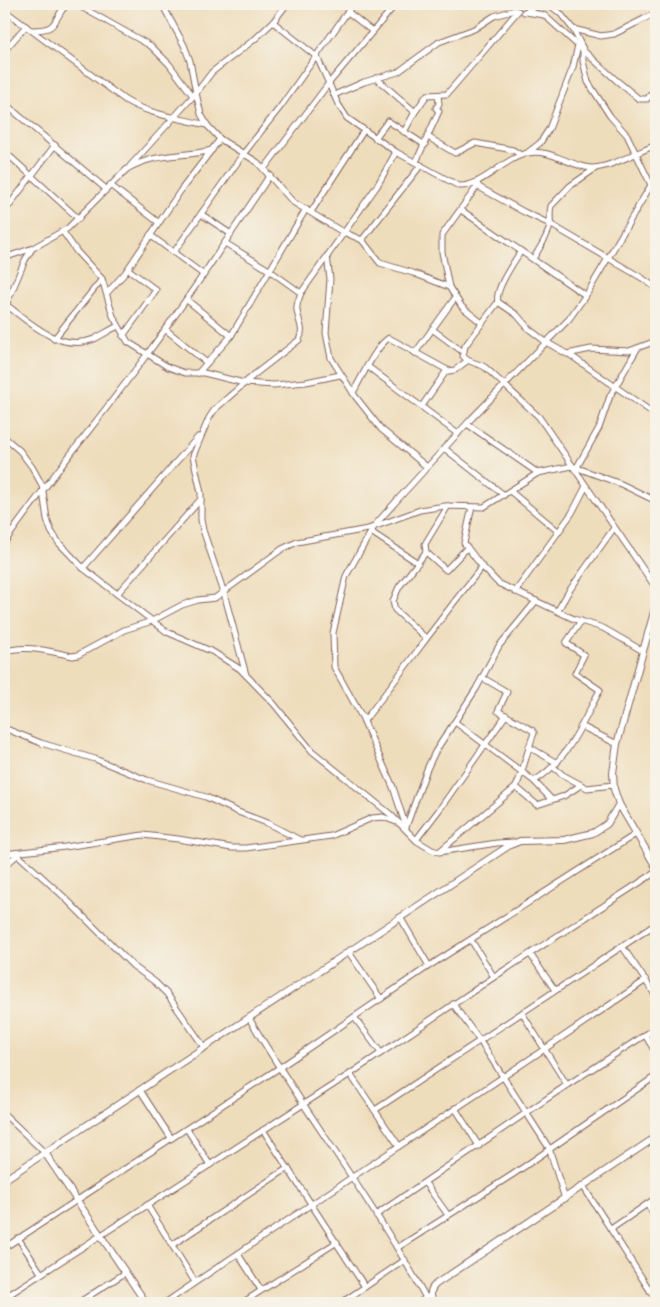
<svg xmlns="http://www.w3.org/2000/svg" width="660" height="1307" viewBox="0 0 660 1307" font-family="'EB Garamond',serif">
  <rect width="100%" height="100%" fill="#f7f3e8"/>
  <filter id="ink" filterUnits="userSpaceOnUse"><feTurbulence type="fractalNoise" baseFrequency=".02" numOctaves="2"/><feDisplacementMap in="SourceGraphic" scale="10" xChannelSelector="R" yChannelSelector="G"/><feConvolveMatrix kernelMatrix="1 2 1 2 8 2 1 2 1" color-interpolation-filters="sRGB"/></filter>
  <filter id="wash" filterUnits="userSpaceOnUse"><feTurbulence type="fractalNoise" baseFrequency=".0096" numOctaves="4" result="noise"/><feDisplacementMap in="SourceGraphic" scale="20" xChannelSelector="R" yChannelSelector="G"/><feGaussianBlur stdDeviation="1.12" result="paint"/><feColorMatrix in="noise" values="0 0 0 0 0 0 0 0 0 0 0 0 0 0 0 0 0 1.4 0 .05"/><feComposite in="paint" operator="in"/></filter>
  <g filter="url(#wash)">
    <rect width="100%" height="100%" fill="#edb"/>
  </g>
  <g filter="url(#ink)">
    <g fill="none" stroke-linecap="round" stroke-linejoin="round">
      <defs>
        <g id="minor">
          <path d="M76 4 151 46 169 64 193 96"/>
          <path d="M162 4 184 45 190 61 196 93 201 114 207 125 220 139 257 162 293 202 341 231 362 240 380 263 413 273 449 287 462 307 482 323"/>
          <path d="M4 10 125 100C150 115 179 118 207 125"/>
          <path d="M348 12 372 31"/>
          <path d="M524 12 544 4 552 7 560 13 573 29 583 49V61L588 82 610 116 627 135 650 183 656 191"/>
          <path d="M526 12 544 15 616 80 639 99H647L656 88"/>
          <path d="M273 22 317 57 338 104 347 118 396 152 459 186C482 187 504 158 528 153 549 148 570 166 591 168 607 169 640 151 656 145"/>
          <path d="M573 29 601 36 614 34 656 13"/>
          <path d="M32 30C60 30 51 21 67 4"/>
          <path d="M4 51 26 26"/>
          <path d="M376 78 415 112"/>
          <path d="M334 95 364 82 398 72 439 42 474 29 494 16 515 10"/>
          <path d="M4 103 106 189"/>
          <path d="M404 132 415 112 427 95 447 94 518 11"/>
          <path d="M428 137 455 153 475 143 513 150 521 155"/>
          <path d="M375 138 388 121 425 145"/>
          <path d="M4 151 79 219"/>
          <path d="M527 153 540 143 549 129 573 67 578 45"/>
          <path d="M416 162 439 111 436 108 439 104 438 95"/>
          <path d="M130 166 196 93 212 72 255 39 273 22 287 4"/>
          <path d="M264 169 329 83 396 4"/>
          <path d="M110 185 158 222"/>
          <path d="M477 186 524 212 550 224 642 278 656 288"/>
          <path d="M4 198 11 204"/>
          <path d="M461 210 585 295"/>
          <path d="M4 212 55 145"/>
          <path d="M311 212 364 130"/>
          <path d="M201 214 231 234"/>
          <path d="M63 232 77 252 102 279 113 316 128 342 168 367 185 373H204L244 383 274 385 306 382 340 375"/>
          <path d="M150 235 204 275"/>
          <path d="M362 240 421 165"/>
          <path d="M225 243 269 270 301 293"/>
          <path d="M521 251C514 262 494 290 498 302L465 346 463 356C469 364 478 362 486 368L539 417 656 588"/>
          <path d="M174 252 244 153 281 106 353 4"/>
          <path d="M327 256 330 279 326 333 331 358 355 396 381 429 427 467"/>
          <path d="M4 258 33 248 68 228 127 169C157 152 180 158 212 150"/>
          <path d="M533 259C539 249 547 238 550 226 551 219 549 213 551 206L570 186 596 168"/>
          <path d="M449 287 442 252V235L478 185"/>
          <path d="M107 293 125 273 181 190 220 139"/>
          <path d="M187 300 231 336"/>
          <path d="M498 302 517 315 529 329 546 342 567 354 591 349 629 351 656 341"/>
          <path d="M4 303C29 322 60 353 94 339 102 335 110 330 118 326"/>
          <path d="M4 310 25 260 32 249"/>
          <path d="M165 329 207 363"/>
          <path d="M432 329 463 352"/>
          <path d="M123 336 156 290 128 269"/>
          <path d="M54 339 102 279"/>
          <path d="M415 353 455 298"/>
          <path d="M570 355 656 415"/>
          <path d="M367 366 458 434"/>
          <path d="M198 373 231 336 306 209"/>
          <path d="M353 393C360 380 377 344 389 338L449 371 455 370 467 361"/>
          <path d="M422 406 447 370"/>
          <path d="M467 424 538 473"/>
          <path d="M4 437 20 451 32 467 42 485 47 519 51 531 59 543 83 568 167 632 213 652 240 669 274 704 312 751 390 814 399 823"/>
          <path d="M444 448 504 495"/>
          <path d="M577 467 599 428 610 396 637 349"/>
          <path d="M510 491 559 532"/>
          <path d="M472 507 464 543 480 564 498 583 574 619 603 628 643 651"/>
          <path d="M371 532 418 563"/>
          <path d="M4 543C50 478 101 417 148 353 191 295 230 235 270 175"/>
          <path d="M426 552 446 570 467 548"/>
          <path d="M83 568 198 437"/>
          <path d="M515 592 572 513 586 486"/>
          <path d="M117 594 201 499"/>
          <path d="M558 610 569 591 614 528"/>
          <path d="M426 638 395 610 393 601 399 587 426 552 425 544 448 506"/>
          <path d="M4 652C25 644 51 652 73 656L78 655 124 630 152 621 182 605 198 600 215 598 282 549 297 542 368 529 420 510 445 506 484 507 538 473 572 466 621 484 656 501"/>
          <path d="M246 675 224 593 203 530 201 520V493L193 456 209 418 215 409 255 374 299 340C305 328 298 322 297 310 296 304 299 299 301 293L377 186 396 152"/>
          <path d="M483 678 507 692 498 711 532 730 534 733C527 751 524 769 516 787L537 805 564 796 581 785"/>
          <path d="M364 721C404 670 441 617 482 567"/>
          <path d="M455 722 534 781 551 799"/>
          <path d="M581 726 617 744"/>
          <path d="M4 728 41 743 95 759 147 780 206 797 238 812 267 823 300 840"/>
          <path d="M529 747 557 763"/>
          <path d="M553 767 563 775 587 788 613 785"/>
          <path d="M534 781C568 761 582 723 600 690L575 673 584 655 566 643 581 621"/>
          <path d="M406 827 393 787 362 717 334 667 333 633 346 576 375 525 400 497 472 418 569 319 588 292 651 185"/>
          <path d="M406 827 427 769 435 752 476 689 499 646 536 601"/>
          <path d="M416 840 439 810 506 715"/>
          <path d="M440 851 516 787"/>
          <path d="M4 854 65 847 143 835 178 839 232 848H246L331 836 372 818 383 817 399 823 417 841 432 850 439 852 497 843 514 842"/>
          <path d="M18 855 63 896 133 966 155 982 167 994 204 1047"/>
          <path d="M4 866 20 853"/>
          <path d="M400 917 429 966"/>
          <path d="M471 940 494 977"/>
          <path d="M622 946 656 996"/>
          <path d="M348 951 381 999"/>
          <path d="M530 954 555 990"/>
          <path d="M453 1004 480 1041 549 1148 565 1199"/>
          <path d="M522 1013 567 1085"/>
          <path d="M354 1017 381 1053"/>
          <path d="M249 1018C305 1113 373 1201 426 1298"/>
          <path d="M645 1035 656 1053"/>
          <path d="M350 1074 399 1146"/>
          <path d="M140 1090 171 1138"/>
          <path d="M455 1108 479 1146"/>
          <path d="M375 1110 656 924"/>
          <path d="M4 1114 45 1153"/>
          <path d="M187 1129 210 1165"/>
          <path d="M263 1130 365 1287"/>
          <path d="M425 1183 448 1215"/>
          <path d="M583 1186 656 1300"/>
          <path d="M647 1204 656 1218"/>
          <path d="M147 1205 195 1282"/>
          <path d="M376 1215 567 1085 656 1028"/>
          <path d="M611 1229 656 1198"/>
          <path d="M18 1238 41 1273"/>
          <path d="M172 1245 288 1168"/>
          <path d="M4 1248 279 1068 429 966 636 834"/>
          <path d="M397 1248 512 1175 656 1076"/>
          <path d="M238 1254 261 1290"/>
          <path d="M4 1298 350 1074 494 977 656 872"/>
          <path d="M78 1303 125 1273"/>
          <path d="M165 1303C324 1194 487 1090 646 980"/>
          <path d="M242 1303 337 1242"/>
          <path d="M341 1303 405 1260"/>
          <path d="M418 1303 428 1297"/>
        </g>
        <g id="tertiary">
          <path d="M656 605 617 744 613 773 614 789 619 804 656 867"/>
          <path d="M45 1153 146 1303"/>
          <path d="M4 1180 510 845 520 841 564 840 593 833 607 824 619 804"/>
          <path d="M434 1303C430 1295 429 1290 436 1284L656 1137"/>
        </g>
      </defs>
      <use href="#minor" stroke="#83625d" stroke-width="7"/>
      <use href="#tertiary" stroke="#83625d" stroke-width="8"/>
      <use href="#minor" stroke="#fff" stroke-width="5"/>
      <use href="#tertiary" stroke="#fff" stroke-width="6"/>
    </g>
  </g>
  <rect width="660" height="1307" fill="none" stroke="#f7f3e8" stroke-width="20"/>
</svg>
